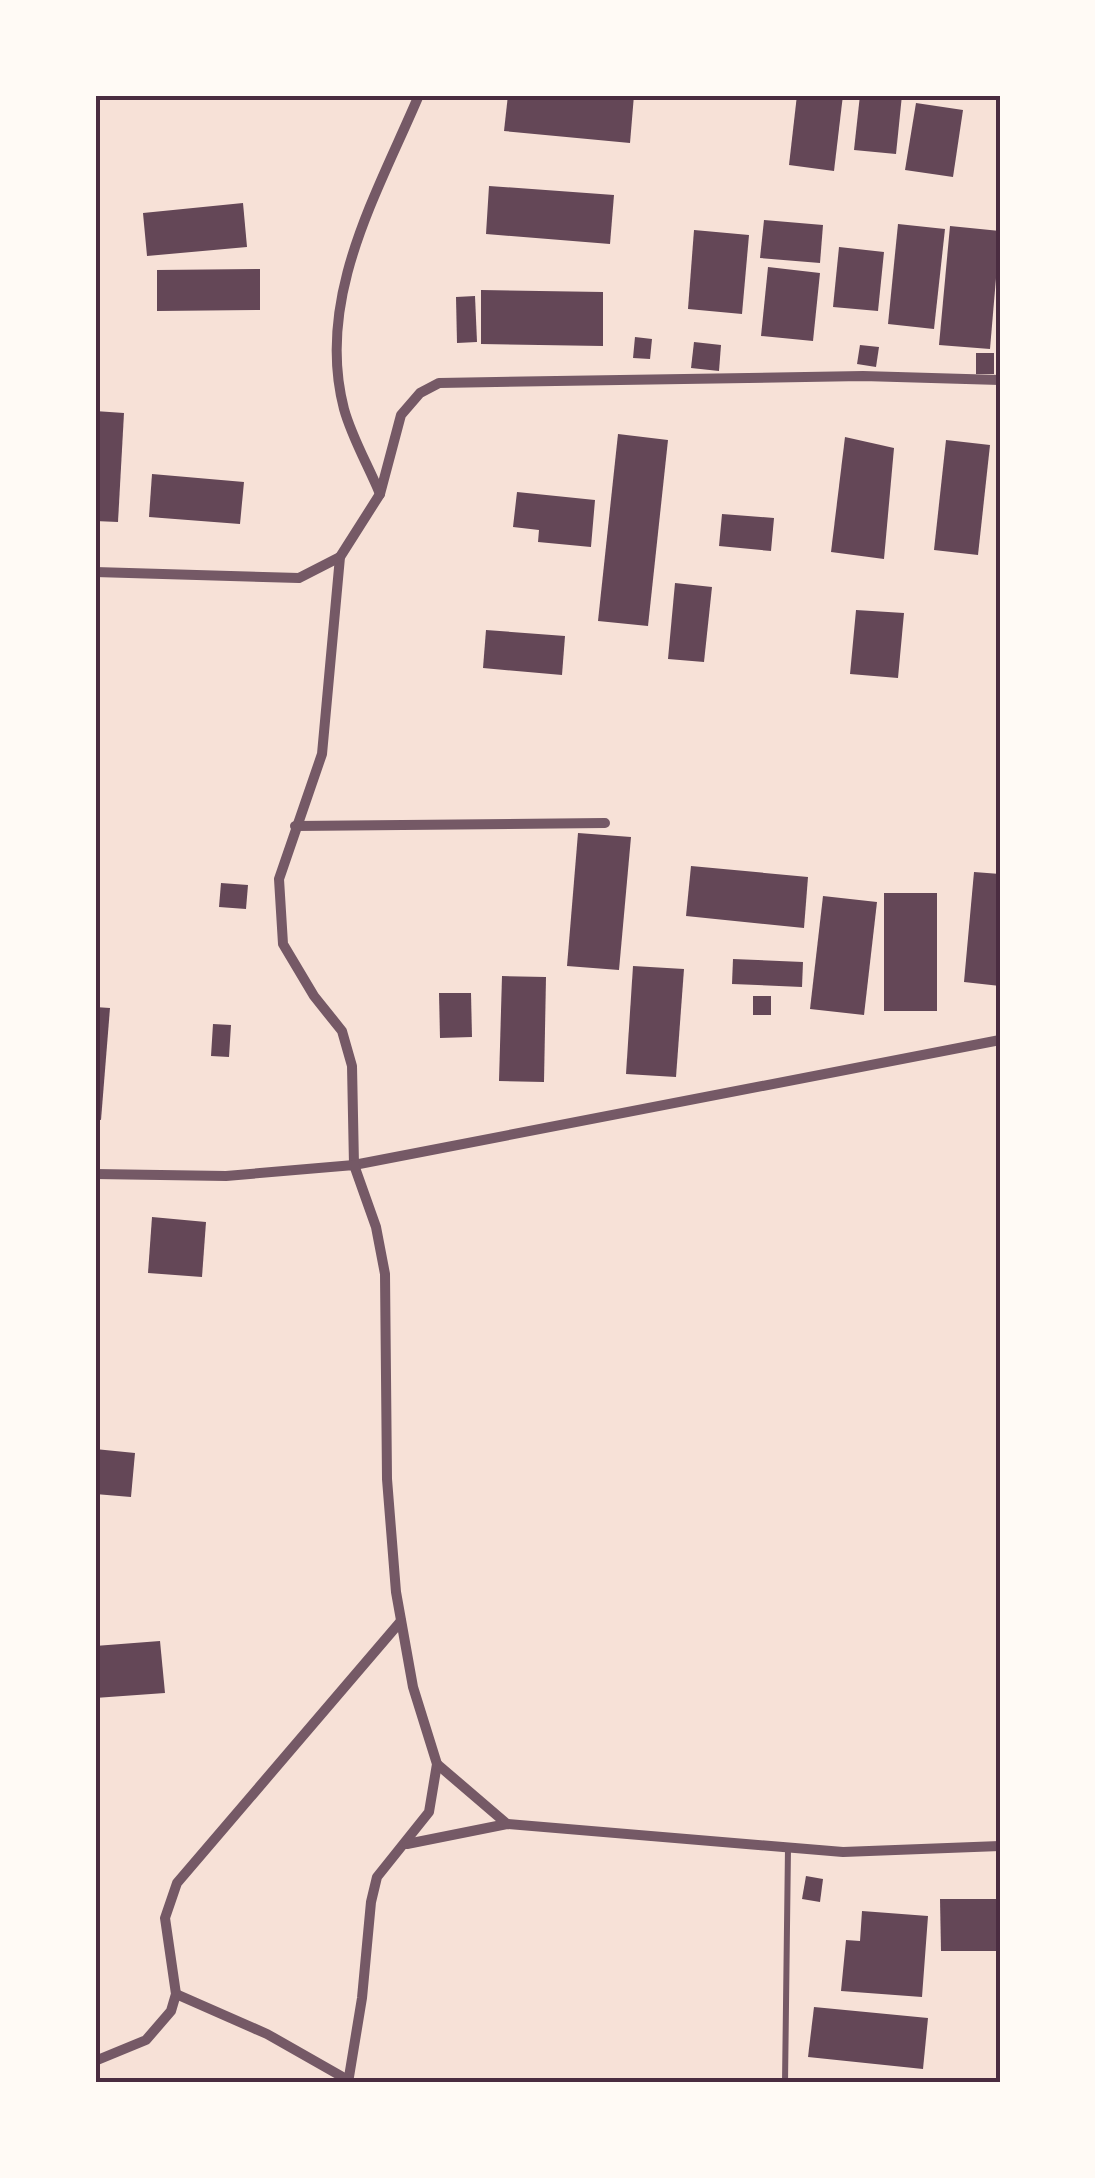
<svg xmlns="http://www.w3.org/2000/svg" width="1095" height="2178" viewBox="0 0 1095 2178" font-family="Poppins,sans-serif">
  <rect width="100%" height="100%" fill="#f7e1d7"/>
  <g fill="#644757">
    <path d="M508 95H634L630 143 504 131Z"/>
    <path d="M797 95H843L834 171 789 165Z"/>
    <path d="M860 95H902L896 154 854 150Z"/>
    <path d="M916 103 963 110 953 177 905 170Z"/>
    <path d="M489 186 614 195 610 244 486 234Z"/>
    <path d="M243 203 247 247 147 256 143 213Z"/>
    <path d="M764 220 823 225 820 263 760 258Z"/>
    <path d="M898 224 945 229 934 329 888 324Z"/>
    <path d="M950 226 1000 231 990 349 939 345Z"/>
    <path d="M694 230 749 235 742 314 688 309Z"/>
    <path d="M839 247 884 252 878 311 833 307Z"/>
    <path d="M768 267 820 273 813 341 761 336Z"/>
    <path d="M260 269V310L157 311V270Z"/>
    <path d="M481 290 603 292V346L481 344Z"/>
    <path d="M475 296 477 342 457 343 456 297Z"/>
    <path d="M635 337 652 339 650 359 633 358Z"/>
    <path d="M694 342 721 345 719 371 691 368Z"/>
    <path d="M860 345 879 347 876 367 857 364Z"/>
    <rect x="976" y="353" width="18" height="21"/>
    <path d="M95 411 124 413 118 522 95 521Z"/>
    <path d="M618 434 668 440 648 626 598 621Z"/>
    <path d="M845 437 894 448 884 559 831 552Z"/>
    <path d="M946 440 990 445 978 555 934 550Z"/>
    <path d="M152 474 244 482 240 524 149 517Z"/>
    <path d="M517 492 595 500 591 547 538 542 539 530 513 527Z"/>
    <path d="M722 514 774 518 771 551 719 546Z"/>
    <path d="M675 583 712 587 704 662 668 659Z"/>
    <path d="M856 610 904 613 898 678 850 674Z"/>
    <path d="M486 630 565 636 562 675 483 668Z"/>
    <path d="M578 833 631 837 619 970 567 966Z"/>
    <path d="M691 866 808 877 804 928 686 916Z"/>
    <path d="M974 872 1000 874V986L964 982Z"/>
    <path d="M221 883 248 885 246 909 219 907Z"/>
    <rect x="884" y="893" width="53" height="118"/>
    <path d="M823 896 877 902 864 1015 810 1009Z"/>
    <path d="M733 959 803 962 802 987 732 984Z"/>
    <path d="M633 966 684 969 676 1077 626 1074Z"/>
    <path d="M502 976 546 977 544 1082 499 1081Z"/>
    <path d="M439 993H471L472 1037 440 1038Z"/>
    <rect x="753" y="996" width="18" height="19"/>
    <path d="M95 1007 110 1008 101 1120 95 1119Z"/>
    <path d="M213 1024 231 1025 229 1057 211 1056Z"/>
    <path d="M152 1217 206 1222 202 1277 148 1273Z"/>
    <path d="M95 1449 135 1453 131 1497 95 1494Z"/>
    <path d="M160 1641 165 1693 95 1698V1646Z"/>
    <path d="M806 1876 823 1879 820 1902 802 1899Z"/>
    <path d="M940 1899H1000V1951H941Z"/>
    <path d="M862 1911 928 1916 922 1997 841 1991 846 1940 860 1941Z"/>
    <path d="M814 2007 928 2018 923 2069 808 2057Z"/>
  </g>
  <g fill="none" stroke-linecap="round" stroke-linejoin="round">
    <path stroke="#755966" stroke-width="6" d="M785 2083 788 1848"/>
    <g stroke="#755966" stroke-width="10">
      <path d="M1000 380 863 376 439 383 420 393 401 415 380 494 340 557 322 754 279 879 283 944 314 996 342 1031 352 1066 354 1165 1000 1040"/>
      <path d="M380 494C369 467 352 438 344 409 315 298 377 194 419 95"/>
      <path d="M95 572 299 578 340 557"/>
      <path d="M295 826 605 823"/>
      <path d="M95 1174 226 1176 354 1165 376 1227 385 1274 387 1479 396 1592 413 1687 437 1764 429 1812 377 1877 371 1902 362 1998 348 2083"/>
      <path d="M437 1764 507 1824"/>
      <path d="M407 1844 507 1824 843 1852 1000 1846"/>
      <path d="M176 1994 267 2034 348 2080"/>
      <path d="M95 2061 146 2040 171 2011 176 1994 165 1918 177 1883 401 1621"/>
    </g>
  </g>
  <rect width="1095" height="2178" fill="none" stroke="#fffaf5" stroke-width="195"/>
  <rect x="98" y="98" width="900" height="1982" fill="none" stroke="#4a2c40" stroke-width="4"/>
</svg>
